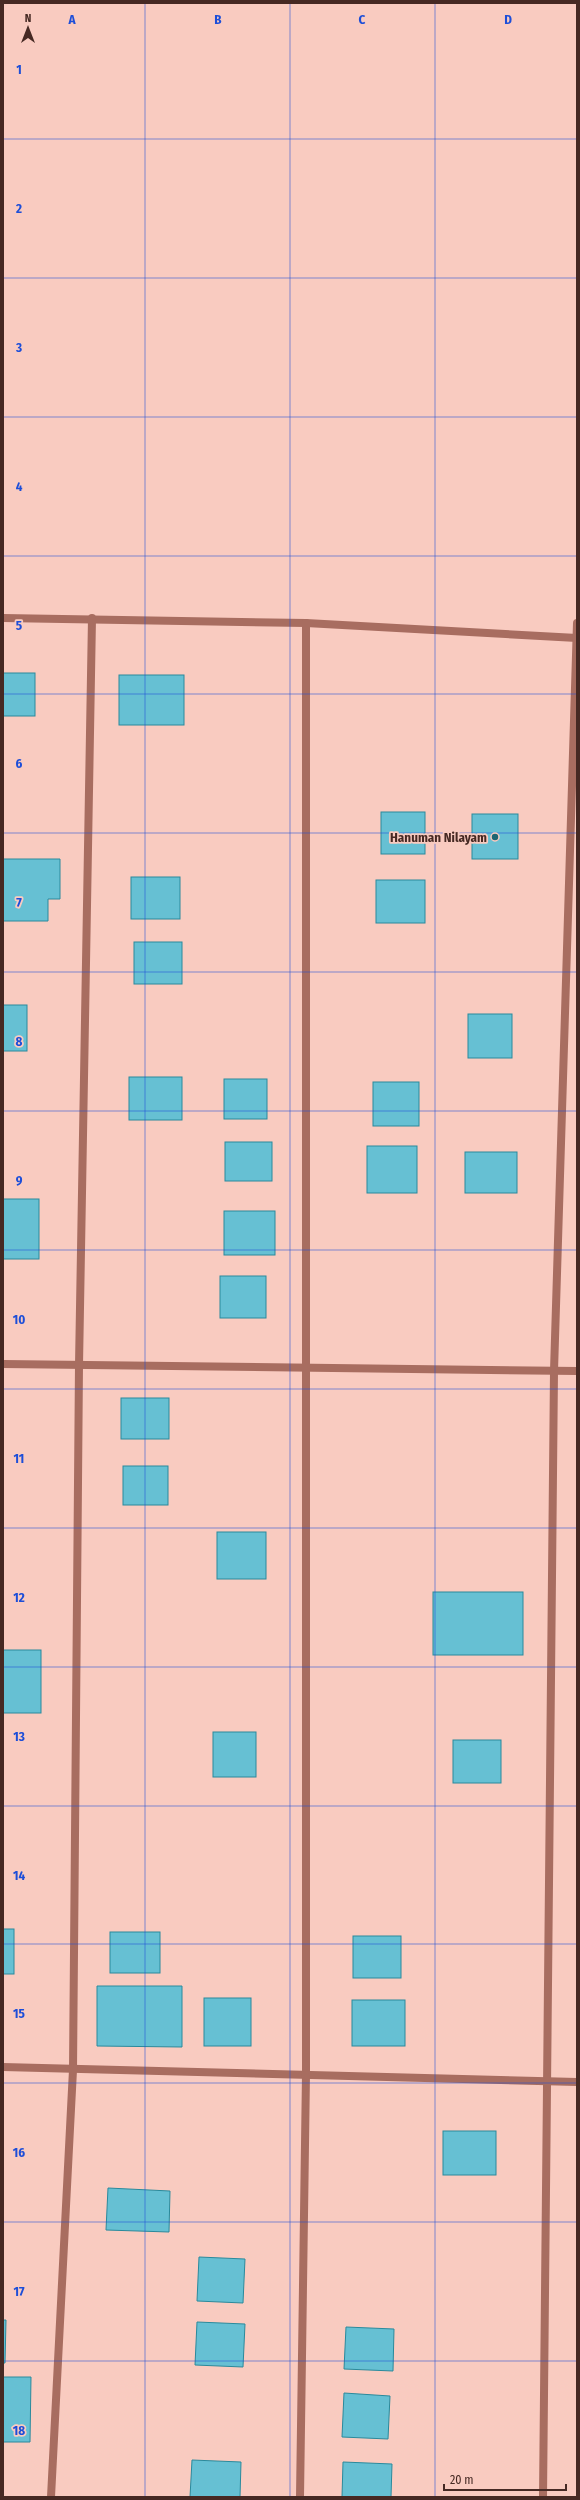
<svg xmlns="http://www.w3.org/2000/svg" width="580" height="2500" viewBox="0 0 580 2500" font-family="'Fira Sans Condensed',sans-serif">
  <rect width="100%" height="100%" fill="#f9cbc0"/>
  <g fill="#66c0d3" stroke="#2a8a9c">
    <rect x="3" y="673" width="32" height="43"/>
    <rect x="119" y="675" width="65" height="50"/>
    <rect x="381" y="812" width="44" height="42"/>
    <rect x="472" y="814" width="46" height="45"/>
    <path d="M3 859H60V899H48V921H3Z"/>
    <rect x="131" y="877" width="49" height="42"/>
    <rect x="376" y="880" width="49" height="43"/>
    <rect x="134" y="942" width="48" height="42"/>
    <rect x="3" y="1005" width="24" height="46"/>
    <rect x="468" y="1014" width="44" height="44"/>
    <rect x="129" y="1077" width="53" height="43"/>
    <rect x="224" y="1079" width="43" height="40"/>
    <rect x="373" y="1082" width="46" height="44"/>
    <rect x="225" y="1142" width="47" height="39"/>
    <rect x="367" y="1146" width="50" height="47"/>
    <rect x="465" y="1152" width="52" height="41"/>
    <rect x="3" y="1199" width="36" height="60"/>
    <rect x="224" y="1211" width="51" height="44"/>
    <rect x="220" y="1276" width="46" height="42"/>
    <rect x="121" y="1398" width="48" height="41"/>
    <rect x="123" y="1466" width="45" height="39"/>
    <rect x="217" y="1532" width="49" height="47"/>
    <rect x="433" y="1592" width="90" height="63"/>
    <rect x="3" y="1650" width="38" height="63"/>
    <rect x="213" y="1732" width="43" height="45"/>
    <rect x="453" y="1740" width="48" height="43"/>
    <rect x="3" y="1929" width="11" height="45"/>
    <rect x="110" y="1932" width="50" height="41"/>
    <rect x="353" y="1936" width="48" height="42"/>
    <path d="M97 1986H182V2047L97 2046Z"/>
    <rect x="204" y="1998" width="47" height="48"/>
    <rect x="352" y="2000" width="53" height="46"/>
    <rect x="443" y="2131" width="53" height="44"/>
    <path d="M108 2188 170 2191 169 2232 106 2230Z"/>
    <path d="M199 2257 245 2259 243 2303 197 2301Z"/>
    <path d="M3 2320H6L5 2363H3Z"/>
    <path d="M197 2322 245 2324 243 2367 195 2365Z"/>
    <path d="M346 2327 394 2329 393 2371 344 2369Z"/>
    <path d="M3 2377H31L30 2442H3Z"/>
    <path d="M344 2393 390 2396 388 2439 342 2437Z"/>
    <path d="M192 2460 241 2462 240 2497H190Z"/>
    <path d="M343 2462 392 2464 391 2497H342Z"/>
  </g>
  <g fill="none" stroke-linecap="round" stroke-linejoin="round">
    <g stroke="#a86d60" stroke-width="8">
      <path d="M3 618 306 623 577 638"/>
      <path d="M3 1364 577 1371"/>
      <path d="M3 2067 577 2082"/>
      <path d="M51 2497 73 2070 79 1365 92 618"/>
      <path d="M300 2497 306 2074V623"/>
      <path d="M543 2497 554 1371 577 623"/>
    </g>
  </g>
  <path fill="none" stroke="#1d4ed8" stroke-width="1" stroke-opacity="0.55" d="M145 3V2497M290 3V2497M435 3V2497M3 139H577M3 278H577M3 417H577M3 556H577M3 694H577M3 833H577M3 972H577M3 1111H577M3 1250H577M3 1389H577M3 1528H577M3 1667H577M3 1806H577M3 1944H577M3 2083H577M3 2222H577M3 2361H577"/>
  <circle fill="#1c6572" stroke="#f9cbc0" stroke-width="1.5" cx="495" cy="837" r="4"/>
  <g text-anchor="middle" stroke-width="3.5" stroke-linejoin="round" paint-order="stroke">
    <g font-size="13" font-weight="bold" fill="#462923" stroke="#f9cbc0" text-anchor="end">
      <text x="487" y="842">Hanuman Nilayam</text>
    </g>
  </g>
  <g font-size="13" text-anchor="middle" font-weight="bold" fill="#1d4ed8" stroke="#f9cbc0" stroke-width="3.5" stroke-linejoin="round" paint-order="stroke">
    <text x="72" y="24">A</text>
    <text x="218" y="24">B</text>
    <text x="362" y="24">C</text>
    <text x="508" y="24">D</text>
    <text x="19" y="74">1</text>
    <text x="19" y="213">2</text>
    <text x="19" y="352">3</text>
    <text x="19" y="491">4</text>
    <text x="19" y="630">5</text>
    <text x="19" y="768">6</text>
    <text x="19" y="907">7</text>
    <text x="19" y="1046">8</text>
    <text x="19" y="1185">9</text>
    <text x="19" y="1324">10</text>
    <text x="19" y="1463">11</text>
    <text x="19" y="1602">12</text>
    <text x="19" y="1741">13</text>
    <text x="19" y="1880">14</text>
    <text x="19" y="2018">15</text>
    <text x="19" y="2157">16</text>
    <text x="19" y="2296">17</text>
    <text x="19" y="2435">18</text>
  </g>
  <rect width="580" height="2500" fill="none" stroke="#462923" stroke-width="8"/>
  <g transform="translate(28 28)" stroke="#f9cbc0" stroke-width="3" paint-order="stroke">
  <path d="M0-3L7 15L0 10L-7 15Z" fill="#462923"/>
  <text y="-6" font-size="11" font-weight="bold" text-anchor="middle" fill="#462923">N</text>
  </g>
  <path d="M444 2484v6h122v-6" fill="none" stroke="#462923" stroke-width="2"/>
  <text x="450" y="2484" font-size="12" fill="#462923" stroke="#f9cbc0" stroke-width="3" paint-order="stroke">20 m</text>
</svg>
